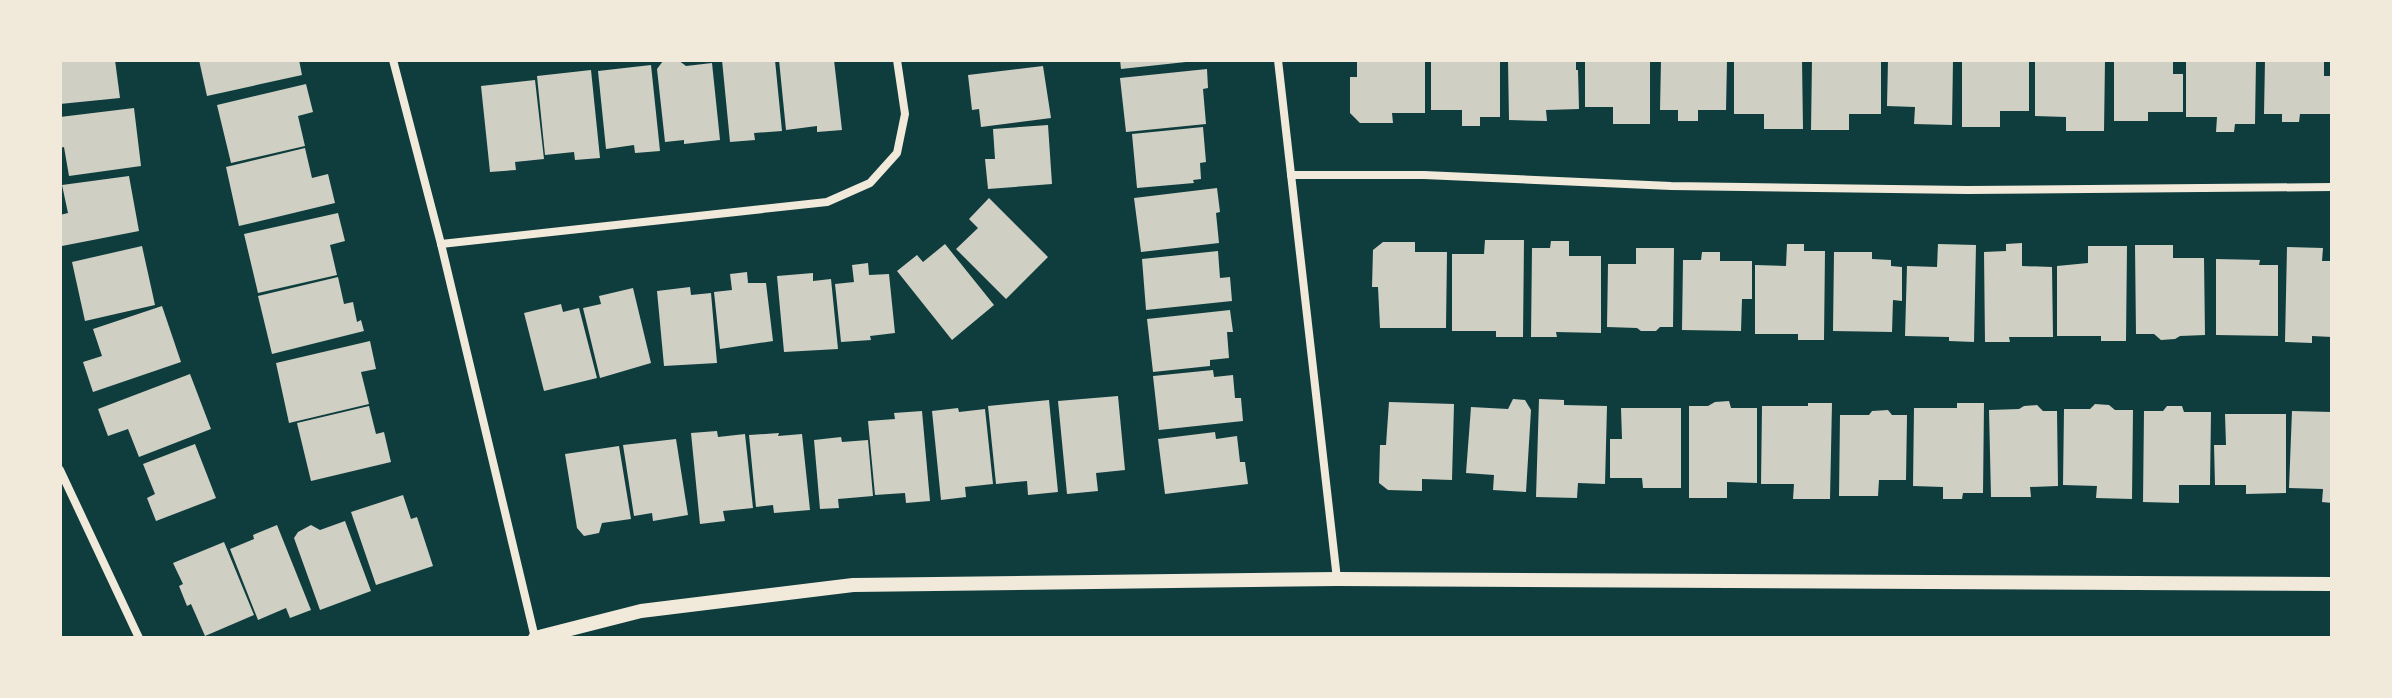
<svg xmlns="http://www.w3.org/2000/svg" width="2392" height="698" viewBox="0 0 2392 698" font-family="'DM Sans',sans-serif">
  <rect width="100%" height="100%" fill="#0f3d3e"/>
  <g fill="#cfcfc3">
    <path d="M60 60H115L120 98 60 104Z"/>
    <path d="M199 60H299L302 75 207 96Z"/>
    <path d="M678 60 686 66 712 63 720 140 684 144V140L665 142 657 69 663 61Z"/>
    <path d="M722 60H775L782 131 754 133 755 140 730 142Z"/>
    <path d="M779 60H834L842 130 817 132V126L786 130Z"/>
    <path d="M1120 60H1186V62L1121 69Z"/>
    <path d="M1357 60H1425V113H1392L1393 123H1360L1350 113V77H1357Z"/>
    <path d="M1431 60H1500V117H1480V126H1462V110H1431Z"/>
    <path d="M1508 60H1576V70H1578L1579 109 1546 110 1547 121 1509 120Z"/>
    <path d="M1585 60H1650V124H1613V107H1585Z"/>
    <path d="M1661 60H1727L1726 110H1698V121H1678V110H1660Z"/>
    <path d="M1734 60H1802L1803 129H1764V114H1734Z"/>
    <path d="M1812 60H1881V114H1849V130H1811Z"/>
    <path d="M1888 60H1953L1952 125 1914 124 1915 107 1887 106Z"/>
    <path d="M1962 60H2029V111H2000V127H1962Z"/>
    <path d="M2035 60H2105L2104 131H2066V117L2035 116Z"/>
    <path d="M2114 60H2173V74H2183V112H2148V121H2114Z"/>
    <path d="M2186 60H2256L2255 124H2235L2234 132H2216L2217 117H2186Z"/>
    <path d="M2265 60H2324V76H2332V114H2300L2299 122H2282V114H2264Z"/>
    <path d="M651 65 660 151 635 153 634 145 606 149 598 71Z"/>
    <path d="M1043 66 1051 118 981 127 979 109 972 110 968 75Z"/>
    <path d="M1207 69 1208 88 1203 89 1206 124 1126 132 1120 78Z"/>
    <path d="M591 70 600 158 575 160 574 152 545 155 537 76Z"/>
    <path d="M535 80 544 159 515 162 516 170 490 172 481 86Z"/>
    <path d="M306 84 313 112 298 116 305 146 231 163 217 105Z"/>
    <path d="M134 108 141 166 69 176 64 147 60 148V117Z"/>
    <path d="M1048 125 1052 184 988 189 985 159H995L993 129Z"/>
    <path d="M1203 127 1206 162 1200 163 1201 179 1193 180 1194 183 1137 188 1132 134Z"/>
    <path d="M305 148 312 178 328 174 335 203 239 226 226 167Z"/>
    <path d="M129 176 139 231 62 246 60 215 68 213 62 185Z"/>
    <path d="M1217 188 1220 212 1216 213 1219 243 1141 252 1134 198Z"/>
    <path d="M989 198 1048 257 1006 299 956 249 978 228 969 219Z"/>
    <path d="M338 213 345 241 330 245 337 275 258 293 244 234Z"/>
    <path d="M1485 240H1524L1523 337H1496V331H1452V254H1484Z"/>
    <path d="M1551 241H1569V256H1601V333L1556 332 1557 337H1531L1532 248H1550Z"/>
    <path d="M1383 242H1415V252H1447L1446 328H1380L1378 287H1372L1373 250Z"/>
    <path d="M2022 243V266L2052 267 2053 337H2009L2010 342H1985L1984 252 2006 251V244Z"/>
    <path d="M945 244 994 305 952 340 897 271 917 255 923 262Z"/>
    <path d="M1787 244H1804V251H1825L1824 340H1798V334H1755V265L1786 266Z"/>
    <path d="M1938 244 1976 245 1974 342 1949 341V337L1905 336 1907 266 1937 267Z"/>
    <path d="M2135 245H2173V258H2204L2205 335 2180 336 2175 339 2161 340 2154 334H2136Z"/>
    <path d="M142 246 155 305 85 321 72 262Z"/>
    <path d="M2088 246H2127L2126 341H2101V336H2057V266L2088 263Z"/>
    <path d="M2287 247 2323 248 2322 261H2332V337L2312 336V343L2285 342Z"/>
    <path d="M1636 248H1674L1673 327H1660L1656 331H1641L1637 328 1607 327 1608 264H1636Z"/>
    <path d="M1218 251 1220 278 1230 277 1232 301 1146 310 1142 259Z"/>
    <path d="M1702 252H1720V261H1752V299H1742L1741 331 1682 330 1683 260H1701Z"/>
    <path d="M1834 252H1872V259L1891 260V266L1902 267V301L1893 300 1892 332 1833 331Z"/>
    <path d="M2216 259 2260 260 2259 265H2278V336L2216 335Z"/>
    <path d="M868 263 869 275 889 274 895 333 870 336 871 340 841 342 835 284 854 282 852 265Z"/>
    <path d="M747 272 748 283H766L773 341 720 349 714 292 732 290 730 274Z"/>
    <path d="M813 273V281L831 279 838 349 784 352 777 276Z"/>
    <path d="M338 277 344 304 353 302 357 322 361 320 364 331 272 354 258 296Z"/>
    <path d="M690 287 691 295 711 293 717 363 664 366 657 291Z"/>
    <path d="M633 288 651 363 600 378 583 308 601 304 599 296Z"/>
    <path d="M561 304 563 312 579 308 597 378 544 391 524 313Z"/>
    <path d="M162 306 181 362 93 392 83 362 102 356 93 329Z"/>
    <path d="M1230 310 1233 332H1227L1229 358 1210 360V366L1153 372 1147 319Z"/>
    <path d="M370 341 376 369 361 372 369 404 289 423 276 363Z"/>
    <path d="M1213 370 1214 377 1233 375 1235 398H1241L1243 421 1159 430 1153 376Z"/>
    <path d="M190 374 211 429 139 457 128 429 108 436 98 409Z"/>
    <path d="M1118 396 1125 470 1096 473 1098 491 1067 494 1058 401Z"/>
    <path d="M1513 399 1525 400 1531 410 1526 492 1493 490 1494 475 1466 473 1471 407 1508 409Z"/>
    <path d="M1539 399 1564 400V405L1607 406 1605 484 1578 483 1577 498 1536 497Z"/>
    <path d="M1049 400 1058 492 1028 495 1027 481 996 484 988 406Z"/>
    <path d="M1729 401 1731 408H1757V483L1727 482V498H1689V406H1708L1715 402Z"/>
    <path d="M1389 402 1454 404 1452 480 1422 479V491L1388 490 1379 483 1380 445H1386Z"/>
    <path d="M1808 403H1832L1830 499H1793L1794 484H1761L1762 406H1808Z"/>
    <path d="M1957 403H1984L1983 493H1963L1962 499H1943V487L1913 486 1914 408H1957Z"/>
    <path d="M2095 404 2109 405 2115 410H2133L2132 499 2096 498 2097 486 2063 485 2064 409H2090Z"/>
    <path d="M2037 405 2043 411H2057L2058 486 2030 487 2031 497H1991L1989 410 2019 409 2024 406Z"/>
    <path d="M369 406 376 434 384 432 391 462 311 481 297 423Z"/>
    <path d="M2167 406H2182L2184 412H2211L2210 485H2179V503L2143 502 2144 411H2163Z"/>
    <path d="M958 408 959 412 985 409 993 484 965 487 966 497 941 500 932 411Z"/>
    <path d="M1621 408H1681V488H1643L1642 478H1610V439H1622Z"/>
    <path d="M1888 410 1892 415H1907L1906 480H1879L1878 496H1839L1840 415H1869L1872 411Z"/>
    <path d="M922 411 930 501 906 503 905 493 875 495 868 421 895 419 894 413Z"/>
    <path d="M2292 411 2332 412V503L2322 502 2323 489 2289 488Z"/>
    <path d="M2225 414H2286V493L2246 494V485H2215L2214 445H2226Z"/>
    <path d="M717 431 718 437 745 434 753 508 723 511 725 521 700 524 691 433Z"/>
    <path d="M1215 432 1216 439 1237 436 1240 462H1245L1248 484 1165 494 1158 439Z"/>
    <path d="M779 433 778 436 802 434 810 510 774 513 773 505 756 507 749 435Z"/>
    <path d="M841 437 842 442 868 440 873 496 838 499 839 508 820 509 814 440Z"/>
    <path d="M676 439 688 515 653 521 652 513 634 516 623 445Z"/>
    <path d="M195 444 216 498 156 521 147 498 155 494 143 464Z"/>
    <path d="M619 446 631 519 602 523 599 533 584 536 577 528 565 454Z"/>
    <path d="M403 495 411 519 417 517 433 566 376 585 351 512Z"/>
    <path d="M345 521 371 591 320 610 294 538 298 532 311 525 320 530Z"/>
    <path d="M277 525 311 610 290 618 286 608 258 620 230 549 254 539 253 535Z"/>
    <path d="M224 542 254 615 205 636 191 604 187 606 179 586 183 584 173 563Z"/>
  </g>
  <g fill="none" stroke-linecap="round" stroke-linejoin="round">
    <g stroke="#f1e9da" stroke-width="8">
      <path d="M393 60 441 244 535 638"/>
      <path d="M1278 60 1337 579"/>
      <path d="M1291 175H1424L1671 186 1967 190 2332 187"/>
      <path d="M441 244 827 202 870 183 897 153 905 114 897 60"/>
      <path d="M60 470 139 638"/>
    </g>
    <path stroke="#f1e9da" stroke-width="14" d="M535 638 641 611 853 585 1337 579 2332 584"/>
  </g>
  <rect width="2392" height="698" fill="none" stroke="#f1e9da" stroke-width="124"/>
</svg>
